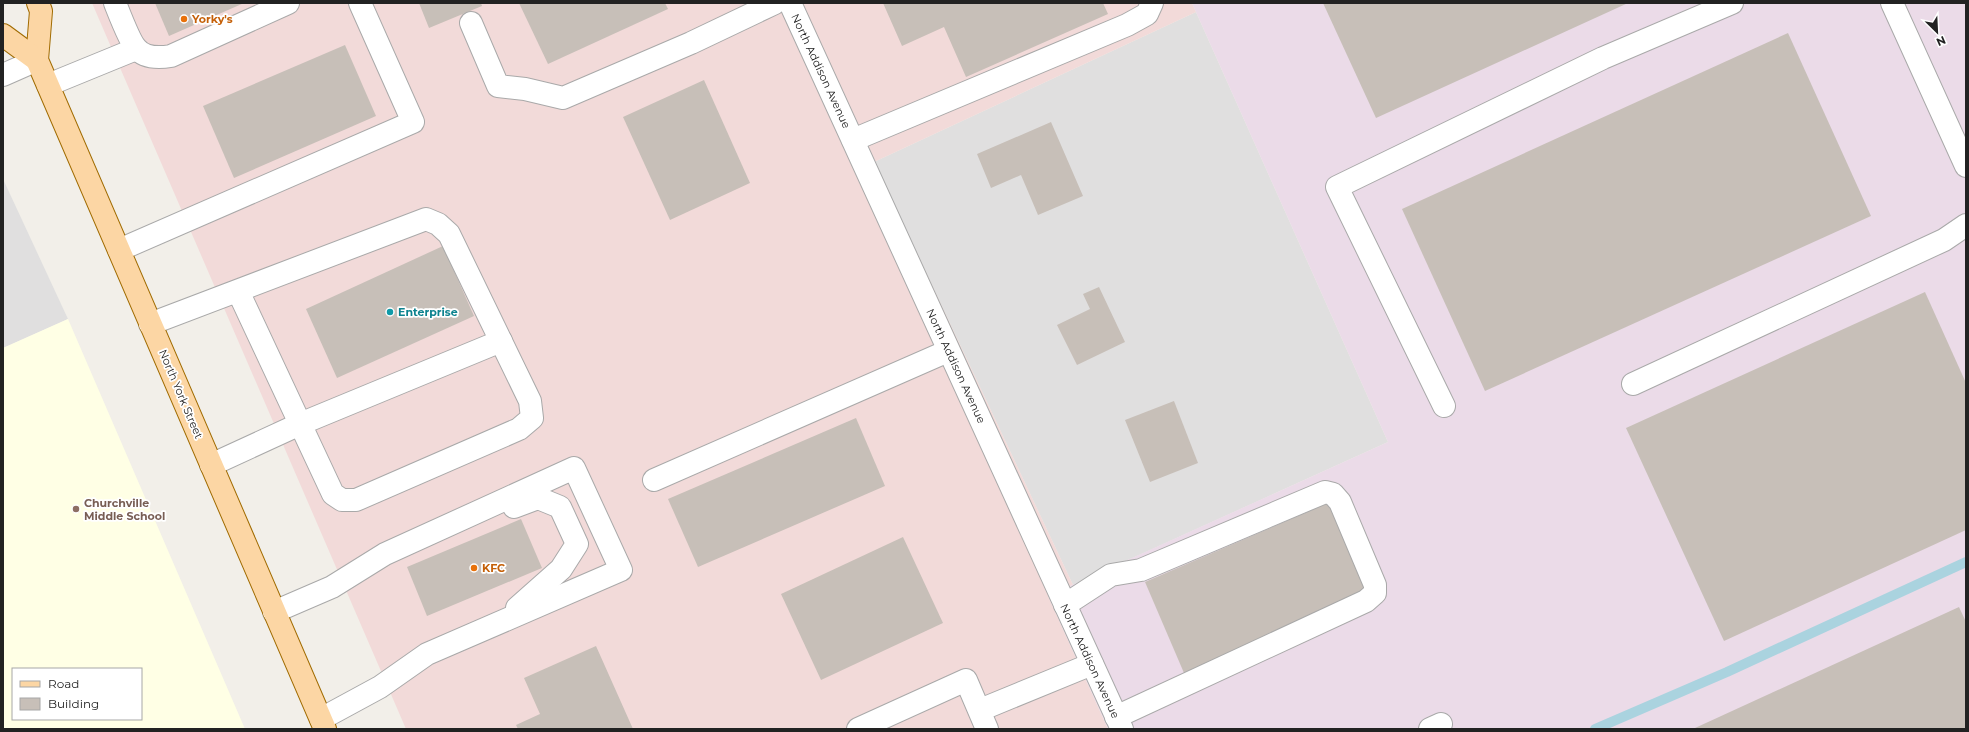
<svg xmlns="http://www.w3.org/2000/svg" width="1969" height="732" viewBox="0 0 1969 732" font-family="Montserrat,sans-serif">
  <rect width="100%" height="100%" fill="#f2efe9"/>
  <g fill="#e0dfdf">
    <path d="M1196 12 1388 442 1073 585 874 162Z"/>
    <path d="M3 179 68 319 3 348Z"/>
  </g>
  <path fill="#f2dad9" d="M92 3H1192L1196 12 874 162 1073 585 1048 596 1108 729H406Z"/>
  <path fill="#ebdbe8" d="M1192 3H1966V729H1108L1048 596 1388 442Z"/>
  <path fill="#ffffe5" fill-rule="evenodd" d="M68 319 245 729H3V348ZM13 669H141V719H13Z"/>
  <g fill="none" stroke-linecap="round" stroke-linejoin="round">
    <path stroke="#aad3df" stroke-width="10" d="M1595 729 1727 672 1966 562"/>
  </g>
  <g fill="#c7bfb8">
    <path d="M155 3H244L169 36Z"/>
    <path d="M419 3H481L482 6 429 28Z"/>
    <path d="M519 3H665L668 9 548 64Z"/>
    <path d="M883 3H1103L1108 14 966 77 944 27 902 46Z"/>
    <path d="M1323 3H1628L1376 118Z"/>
    <path d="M1788 33 1871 216 1485 391 1402 209Z"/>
    <path d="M345 45 376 116 234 178 203 106Z"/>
    <path d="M704 80 750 183 670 220 623 117Z"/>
    <path d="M1051 122 1083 196 1038 215 1021 175 991 188 977 154Z"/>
    <path d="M443 246 474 316 337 378 306 309Z"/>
    <path d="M1099 287 1125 342 1077 365 1057 325 1090 309 1083 294Z"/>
    <path d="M1925 292 1966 383V530L1724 641 1626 428Z"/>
    <path d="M1174 401 1198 463 1150 482 1125 420Z"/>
    <path d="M856 418 885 486 698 567 668 499Z"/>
    <path d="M1328 503 1368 595 1184 673 1145 582Z"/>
    <path d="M521 519 542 568 427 616 407 567Z"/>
    <path d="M903 537 943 623 821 680 781 594Z"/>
    <path d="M1959 607 1966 622V729H1696L1695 728Z"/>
    <path d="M596 646 633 729H518L516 725 540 714 524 678Z"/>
  </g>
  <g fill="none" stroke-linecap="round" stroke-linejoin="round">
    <defs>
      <g id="minor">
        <path d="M115 3C119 13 130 42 136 48 144 58 159 58 171 56L288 3"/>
        <path d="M790 3 1122 729"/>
        <path d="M1892 3 1966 166"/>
        <path d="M471 23 498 86 525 89 563 98 691 43 775 3"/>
        <path d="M3 75 37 60"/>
        <path d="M48 85 136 49"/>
        <path d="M853 140 1127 25 1147 14 1152 3"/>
        <path d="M119 250 413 122 360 3"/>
        <path d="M150 324 426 219 438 224 449 234 530 401 532 418 519 429 356 500H342L333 494 238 291"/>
        <path d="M1633 384 1944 240 1966 225"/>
        <path d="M1444 406 1337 187 1603 58 1732 3"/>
        <path d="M211 465 300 424 501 341"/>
        <path d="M654 480 948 351"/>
        <path d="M514 507 538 498 560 507 577 544 561 569 517 608"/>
        <path d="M1065 605 1111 575 1141 570 1325 492 1333 494 1340 502 1375 585V593L1366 601 1116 717"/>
        <path d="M274 612 332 587 385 554 574 468 621 570 427 654 380 687 321 719"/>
        <path d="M980 710 1092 664"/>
        <path d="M858 729 966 680 987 729"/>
        <path d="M1430 729 1441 724"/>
      </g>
      <g id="major">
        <path d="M38 3 41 11 37 60 325 729"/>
        <path d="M3 35 37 60"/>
      </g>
    </defs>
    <use href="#minor" stroke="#a9a9a9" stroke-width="24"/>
    <use href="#major" stroke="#a06b00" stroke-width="24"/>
    <use href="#minor" stroke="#fff" stroke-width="22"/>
    <use href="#major" stroke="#fcd6a4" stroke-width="22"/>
  </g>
  <g fill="#e8710a" stroke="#fff" stroke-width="1.5">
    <circle cx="184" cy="19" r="4"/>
    <circle cx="474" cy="568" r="4"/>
  </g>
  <circle fill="#0f9aa8" stroke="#fff" stroke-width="1.5" cx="390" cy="312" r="4"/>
  <circle fill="#8d6e63" stroke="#fff" stroke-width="1.5" cx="76" cy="509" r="4"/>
  <g text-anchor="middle" stroke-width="3.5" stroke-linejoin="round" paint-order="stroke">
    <g font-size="11" font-weight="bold" fill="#c56008" stroke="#fff" text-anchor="start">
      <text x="192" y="23">Yorky's</text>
      <text x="482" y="572">KFC</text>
    </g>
    <g font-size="11" fill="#222" stroke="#fff">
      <text transform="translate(821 71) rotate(65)" y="4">North Addison Avenue</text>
      <text transform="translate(956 366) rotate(65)" y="4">North Addison Avenue</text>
      <text transform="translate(181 394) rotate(67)" y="4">North York Street</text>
      <text transform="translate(1090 661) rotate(65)" y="4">North Addison Avenue</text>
    </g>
    <g font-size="11" font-weight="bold" fill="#0d838f" stroke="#fff" text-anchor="start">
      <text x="398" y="316">Enterprise</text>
    </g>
    <g font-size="11" font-weight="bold" fill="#785e54" stroke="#fff" text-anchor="start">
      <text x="84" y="507">Churchville<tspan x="84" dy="13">Middle School</tspan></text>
    </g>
  </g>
  <rect width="1969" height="732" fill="none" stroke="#222222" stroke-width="8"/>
  <rect x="12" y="668" width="130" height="52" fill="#ffffff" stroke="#a7a7a7"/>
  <rect x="20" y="681" width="20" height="6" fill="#fcd6a4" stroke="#a7a7a7"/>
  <text x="48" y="688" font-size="12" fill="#222222">Road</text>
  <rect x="20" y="698" width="20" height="12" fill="#c7bfb8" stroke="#a7a7a7"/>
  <text x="48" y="708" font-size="12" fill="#222222">Building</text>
  <g transform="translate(1937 32) rotate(156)" stroke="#ffffff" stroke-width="3" paint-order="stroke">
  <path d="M0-3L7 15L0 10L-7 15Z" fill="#222222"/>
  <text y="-6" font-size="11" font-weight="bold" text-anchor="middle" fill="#222222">N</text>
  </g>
</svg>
